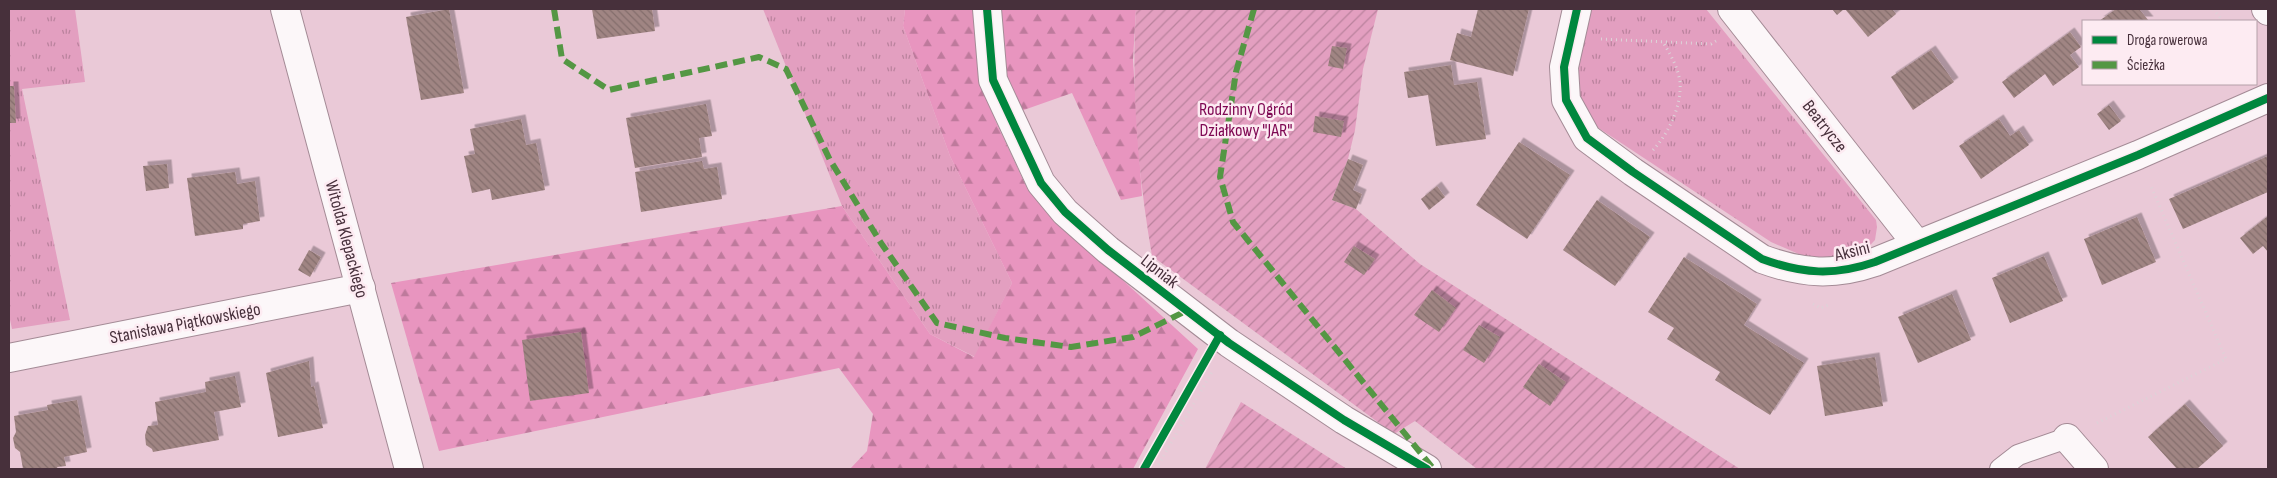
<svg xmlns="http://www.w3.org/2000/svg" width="2277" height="478" viewBox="0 0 2277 478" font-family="'Sofia Sans Condensed',sans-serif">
  <defs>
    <pattern id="grass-tufts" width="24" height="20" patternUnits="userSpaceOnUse" patternTransform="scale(1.25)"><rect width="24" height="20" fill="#e39fc0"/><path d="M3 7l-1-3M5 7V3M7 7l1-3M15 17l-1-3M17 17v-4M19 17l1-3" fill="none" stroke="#ba829d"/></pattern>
    <pattern id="forest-firs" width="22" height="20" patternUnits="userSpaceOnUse" patternTransform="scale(1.25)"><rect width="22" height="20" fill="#e895bf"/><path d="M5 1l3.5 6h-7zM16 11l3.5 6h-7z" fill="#be7a9c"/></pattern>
    <pattern id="garden-furrows" width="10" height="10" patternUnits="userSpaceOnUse" patternTransform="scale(1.25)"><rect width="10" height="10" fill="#e39fc0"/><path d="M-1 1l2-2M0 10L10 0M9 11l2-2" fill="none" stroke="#ba829d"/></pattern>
    <pattern id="building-back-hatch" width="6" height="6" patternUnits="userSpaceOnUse" patternTransform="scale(1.25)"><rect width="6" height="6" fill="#a08583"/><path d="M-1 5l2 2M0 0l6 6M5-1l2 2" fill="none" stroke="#846d6c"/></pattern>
    <filter id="shadow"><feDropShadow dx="4.5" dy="-4.5" stdDeviation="0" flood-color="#0004"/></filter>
  </defs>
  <rect width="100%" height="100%" fill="#eac9d7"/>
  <g fill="url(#grass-tufts)">
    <path d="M9 9H75L85 82 22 89 70 320 12 329 9 315Z"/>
    <path d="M763 9H905L903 26 950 156 1012 283 975 357 930 334 842 206Z"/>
    <path d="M1589 9H1706L1876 220 1877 227 1875 240 1862 254 1849 259 1808 258 1771 242 1597 127 1585 114 1572 83Z"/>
  </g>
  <path fill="url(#forest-firs)" d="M905 9H1136L1133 60 1142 196 1121 200 1072 93 995 120 1028 190 1057 220 1198 349 1133 469H850L867 451 873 414 839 368 439 451 391 283 842 206 930 334 974 357 1012 283 950 156 903 26Z"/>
  <g fill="url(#garden-furrows)">
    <path d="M1136 9H1378L1363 69 1355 130 1348 159 1332 200 1356 209 1420 264 1740 469H1477L1415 421 1394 434 1152 256C1138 174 1131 91 1136 9Z"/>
    <path d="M1241 402 1347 469H1205Z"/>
  </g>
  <g fill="url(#building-back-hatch)" filter="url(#shadow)">
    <path d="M449 9 464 93 421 100 406 17Z"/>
    <path d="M592 9H652L655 31 597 39Z"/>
    <path d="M1478 9H1529L1513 76 1450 60 1457 33 1471 37Z"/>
    <path d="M1832 9H1844L1837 15Z"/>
    <path d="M1845 9H1892L1896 14 1868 37Z"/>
    <path d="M2116 9H2139L2149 21H2099Z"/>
    <path d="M2070 32 2081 47 2070 55 2079 67 2053 86 2045 74 2014 98 2002 82Z"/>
    <path d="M1332 46 1347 48 1343 69 1328 66Z"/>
    <path d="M1931 50 1954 82 1913 110 1891 77Z"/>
    <path d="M1451 65 1454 85 1477 82 1486 139 1436 146 1428 95 1408 98 1404 72Z"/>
    <path d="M9 86H14L16 123H9Z"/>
    <path d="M706 104 712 136 699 138 702 157 635 168 626 118Z"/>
    <path d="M2109 105 2121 121 2109 130 2097 114Z"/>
    <path d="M1315 116 1344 121 1341 137 1313 132Z"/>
    <path d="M521 119 526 145 536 143 545 190 492 200 490 189 472 193 464 156 475 154 470 129Z"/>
    <path d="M1999 119 2010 136 2019 130 2029 145 1981 179 1959 146Z"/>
    <path d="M1519 142 1570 175 1527 239 1476 205Z"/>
    <path d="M2268 156V192L2183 229 2169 199Z"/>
    <path d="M1348 159 1363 165 1353 190 1362 194 1356 209 1332 200Z"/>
    <path d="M702 161 704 169 717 167 722 199 641 212 635 172Z"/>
    <path d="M167 164 169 188 146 191 143 166Z"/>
    <path d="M235 172 237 184 255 181 260 221 243 224V229L195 236 187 178Z"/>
    <path d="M1437 186 1445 197 1429 210 1421 199Z"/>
    <path d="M1597 200 1650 237 1615 286 1563 250Z"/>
    <path d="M2268 216V252L2263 246 2253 254 2240 238Z"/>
    <path d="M2137 217 2156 262 2102 285 2084 239Z"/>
    <path d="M1354 246 1375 259 1364 275 1344 262Z"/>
    <path d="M309 250 321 257 310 277 298 270Z"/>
    <path d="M2044 256 2063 301 2010 323 1992 278Z"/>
    <path d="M1684 257 1757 304 1744 325 1804 363 1770 415 1715 380 1720 372 1667 339 1674 328 1648 312Z"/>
    <path d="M1432 290 1456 308 1439 332 1414 315Z"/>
    <path d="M1952 294 1971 340 1918 363 1898 317Z"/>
    <path d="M1479 325 1500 337 1484 363 1463 350Z"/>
    <path d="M581 332 589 393 530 401 522 340Z"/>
    <path d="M1875 357 1883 406 1825 416 1817 366Z"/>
    <path d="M309 361 311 387 314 386 323 428 278 437 266 373Z"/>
    <path d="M1539 364 1566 382 1550 406 1523 387Z"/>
    <path d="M235 376 241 407 214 412 219 440 153 452 152 449 146 445 145 435 148 426 158 425 155 402 206 392 205 382Z"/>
    <path d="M77 400 87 452 64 457 66 466 57 467 58 469H23L20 452 15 448 13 438 16 432 14 416 48 410 47 405Z"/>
    <path d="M2185 404 2223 446 2197 469H2177L2148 437Z"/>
  </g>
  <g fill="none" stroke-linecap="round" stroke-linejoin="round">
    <defs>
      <path id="service" d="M2000 469 2018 455 2067 438"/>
      <g id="minor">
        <path d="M285 9 409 469"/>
        <path d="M987 9 993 80 1041 183 1065 212 1108 250 1229 343 1344 420 1427 469"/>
        <path d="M1577 9 1564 67 1566 100 1587 138 1633 172 1762 259C1803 274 1834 276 1875 262L2138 155 2268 98"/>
        <path d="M1732 9 1916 243"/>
        <path d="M2266 9 2268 11"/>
        <path d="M9 358 361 288"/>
        <path d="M2067 438 2094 469"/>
      </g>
    </defs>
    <use href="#service" stroke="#a48b96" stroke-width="22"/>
    <use href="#minor" stroke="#a48b96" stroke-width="30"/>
    <g stroke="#ddd3d8" stroke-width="3" stroke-dasharray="1 4" stroke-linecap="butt">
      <path d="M2213 9 2223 21"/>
      <path d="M1601 39 1711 44 1716 41"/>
      <path d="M1653 150C1669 133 1682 105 1680 82 1678 67 1670 54 1663 42"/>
      <path d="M1813 304 1821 308 1830 304"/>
      <path d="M2097 423 2226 359 2150 184"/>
      <path d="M1156 469 1213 370"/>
    </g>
    <use href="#service" stroke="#fcf7f9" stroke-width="20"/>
    <use href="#minor" stroke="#fcf7f9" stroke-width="28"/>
    <g stroke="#549744" stroke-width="6" stroke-dasharray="12 6" stroke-linecap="butt">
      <path d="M554 9 562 59 609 90 759 57 786 69 830 160 881 243 937 323 1005 338 1071 347 1133 337 1186 311"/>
      <path d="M1254 9 1236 72 1220 177 1233 222 1432 467"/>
    </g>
    <defs>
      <g id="cycleway">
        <path d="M987 9 993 80 1041 183 1065 212 1108 250 1229 343 1344 420 1427 469"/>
        <path d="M1577 9 1564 67 1566 100 1587 138 1633 172 1762 259C1803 274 1834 276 1875 262L2138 155 2268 98"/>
        <path d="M1144 469 1220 335"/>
      </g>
    </defs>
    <use href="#cycleway" stroke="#fdebf2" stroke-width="11"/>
    <use href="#cycleway" stroke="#00873e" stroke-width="8"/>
  </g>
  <g text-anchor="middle" stroke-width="5" stroke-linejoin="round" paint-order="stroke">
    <g font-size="18" fill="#7e0752" stroke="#fdebf2">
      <text x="1246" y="115">Rodzinny Ogród<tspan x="1246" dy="21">Działkowy "JAR"</tspan></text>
    </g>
    <g font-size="18" fill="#47303b" stroke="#fdebf2">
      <text transform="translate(1825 126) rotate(52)" y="6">Beatrycze</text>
      <text transform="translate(347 239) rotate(75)" y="6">Witolda Klepackiego</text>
      <text transform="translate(1852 251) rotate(-14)" y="6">Aksini</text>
      <text transform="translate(1160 271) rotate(38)" y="6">Lipniak</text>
      <text transform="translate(185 323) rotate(-11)" y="6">Stanisława Piątkowskiego</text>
    </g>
  </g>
  <rect width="2277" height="478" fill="none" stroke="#47303b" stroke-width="20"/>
  <rect x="2082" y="20" width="175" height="65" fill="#fdebf2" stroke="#b4a0a9"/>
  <rect x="2092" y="36" width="25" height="8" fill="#00873e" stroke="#b4a0a9"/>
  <text x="2127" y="45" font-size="15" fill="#47303b">Droga rowerowa</text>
  <rect x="2092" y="61" width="25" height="8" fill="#549744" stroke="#b4a0a9"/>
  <text x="2127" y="70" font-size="15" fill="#47303b">Ścieżka</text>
</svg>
